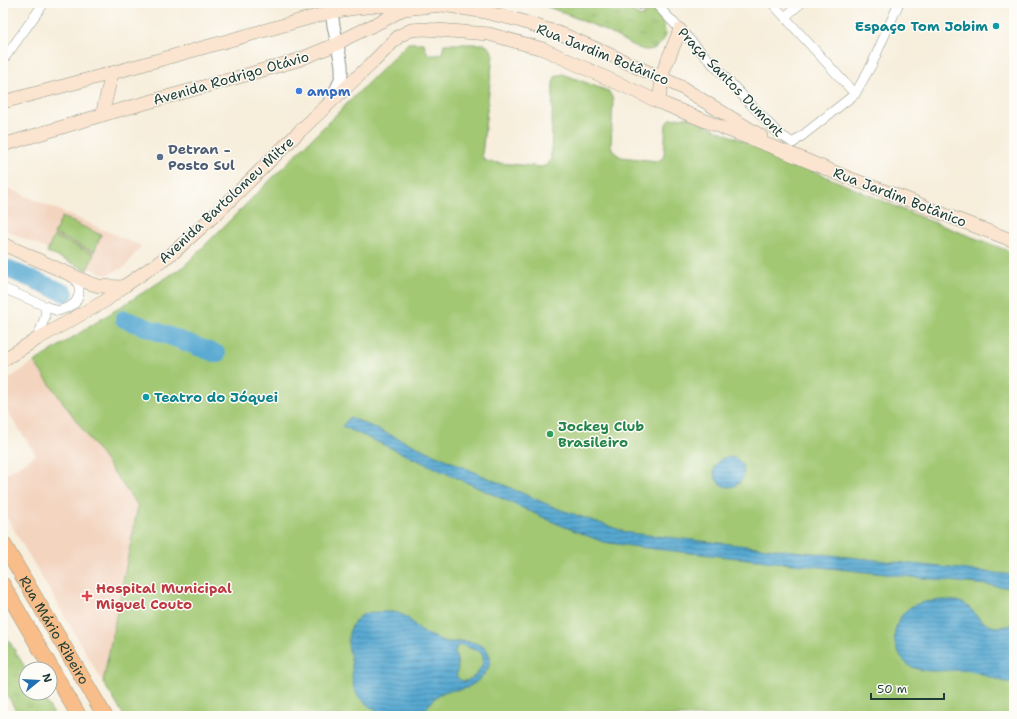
<svg xmlns="http://www.w3.org/2000/svg" width="1017" height="719" viewBox="0 0 1017 719" font-family="'Shantell Sans',sans-serif">
  <defs>
    <pattern id="grass-tufts" width="24" height="20" patternUnits="userSpaceOnUse"><rect width="24" height="20" fill="#a2c873"/><path d="M3 7l-1-3M5 7V3M7 7l1-3M15 17l-1-3M17 17v-4M19 17l1-3" fill="none" stroke="#83a45f"/></pattern>
    <pattern id="water-rules" width="6" height="5" patternUnits="userSpaceOnUse"><rect width="6" height="5" fill="#56a8d1"/><path d="M0 2.5h6" fill="none" stroke="#478aaa"/></pattern>
  </defs>
  <rect width="100%" height="100%" fill="#fdfcf7"/>
  <filter id="ink" filterUnits="userSpaceOnUse"><feTurbulence type="fractalNoise" baseFrequency=".025" numOctaves="2"/><feDisplacementMap in="SourceGraphic" scale="8" xChannelSelector="R" yChannelSelector="G"/><feConvolveMatrix kernelMatrix="1 2 1 2 8 2 1 2 1" color-interpolation-filters="sRGB"/></filter>
  <filter id="wash" filterUnits="userSpaceOnUse"><feTurbulence type="fractalNoise" baseFrequency=".012" numOctaves="4" result="noise"/><feDisplacementMap in="SourceGraphic" scale="16" xChannelSelector="R" yChannelSelector="G"/><feGaussianBlur stdDeviation="0.9" result="paint"/><feColorMatrix in="noise" values="0 0 0 0 0 0 0 0 0 0 0 0 0 0 0 0 0 1.4 0 .05"/><feComposite in="paint" operator="in"/></filter>
  <g filter="url(#wash)">
    <rect width="100%" height="100%" fill="#f7eedc"/>
    <g fill="#f3d4bf">
      <path d="M3 186 141 246 125 267 107 275 86 267 3 229Z"/>
      <path d="M34 362 138 506 103 682 3 511V476L36 455 3 405V383Z"/>
    </g>
    <g fill="url(#grass-tufts)" stroke="#608254">
      <path d="M537 3H626L637 15 641 17 652 8C661 16 672 36 659 45 655 49 651 50 645 50 637 49 615 35 606 31 587 22 566 14 546 6Z"/>
      <path d="M3 631 26 669V693H41L55 716H19L3 687Z"/>
    </g>
    <g fill="#a2c873" stroke="#608254">
      <path d="M408 43H424C426 54 430 58 442 53L444 44H484L490 48 493 55 482 155 484 160 489 162 542 167 548 164 551 158 553 82 556 76 563 74 608 91 611 95 613 100 611 146 614 152 621 157 657 161 662 159 664 154 666 124 670 119 687 117 925 219 1014 253V716H124L103 682 138 506 34 362 183 267Z"/>
      <path d="M62 217 101 235 94 252 54 234Z"/>
      <path d="M54 236 94 254 87 270 47 252Z"/>
    </g>
    <g fill="url(#water-rules)" stroke="#3a7282" fill-rule="evenodd">
      <path d="M350 417 556 508 629 533 1014 575V588L645 548 603 542 560 525 342 426Z"/>
      <circle cx="729" cy="472" r="15"/>
      <path d="M941 600C949 600 959 600 966 605 970 607 973 612 977 616 988 628 998 629 1014 624V684C1007 682 1000 681 993 678 985 676 978 672 970 671 944 667 909 682 897 649 893 641 894 630 898 622 907 603 922 602 941 600Z"/>
      <path d="M379 612C387 612 396 611 403 615 410 618 414 625 419 629 426 635 435 638 444 641 450 643 455 642 462 641 468 641 477 643 482 646 487 649 490 654 490 659 492 670 476 684 466 688 458 691 450 689 442 693 432 698 427 710 418 716 408 716 392 718 384 714 373 710 358 700 354 688 351 679 353 670 351 660 350 654 348 648 348 642 348 630 354 617 367 613 371 612 375 612 379 612ZM460 645C464 645 468 647 472 649 475 650 479 650 481 653 490 663 468 690 458 678 455 675 458 670 458 666 458 661 455 656 455 651L457 647Z"/>
    </g>
    <g fill="none" stroke-linecap="round" stroke-linejoin="round">
      <g stroke="#56a8d1" stroke-width="18">
        <path d="M3 267 65 293"/>
        <path d="M124 319 217 354"/>
      </g>
    </g>
  </g>
  <g filter="url(#ink)">
    <g fill="none" stroke-linecap="round" stroke-linejoin="round">
      <defs>
        <g id="minor">
          <path d="M638 3 641 5 648 3"/>
          <path d="M655 3 778 133 793 143 855 94 772 3"/>
          <path d="M785 17 801 3"/>
          <path d="M3 60 44 3"/>
          <path d="M855 94 872 64 899 3"/>
          <path d="M3 288 45 306 58 311 69 307 75 303 79 295V286L73 276"/>
          <path d="M37 339 45 317V306"/>
        </g>
        <path id="tertiary" d="M330 100C335 92 339 86 341 77 343 69 341 61 339 53 336 36 331 20 331 3"/>
        <g id="secondary">
          <path d="M3 102 112 73 331 12 349 9 374 6H386L403 9 443 5 480 11 518 20 564 35 608 54 681 87 761 136"/>
          <path d="M659 102 662 78 664 69 680 30"/>
          <path d="M102 115 112 73"/>
          <path d="M3 145 102 115 267 69 298 60 337 44 347 38 388 18 403 9"/>
          <path d="M3 244 89 283 99 286 123 287"/>
          <path d="M3 360 37 339 105 301 123 287 174 252 218 212 300 131 370 65 399 36 411 30 424 29 489 34 543 49 659 102 723 128 786 152 846 177 904 198 943 214 1014 241"/>
        </g>
        <g id="trunk">
          <path id="s1" d="M3 543 105 716"/>
          <path d="M3 585 79 716"/>
        </g>
      </defs>
      <use href="#minor" stroke="#8b9688" stroke-width="10"/>
      <use href="#tertiary" stroke="#8b9688" stroke-width="14"/>
      <use href="#secondary" stroke="#8b9688" stroke-width="14"/>
      <use href="#trunk" stroke="#8b9688" stroke-width="16"/>
      <use href="#minor" stroke="#fff" stroke-width="9"/>
      <use href="#tertiary" stroke="#fff" stroke-width="12"/>
      <use href="#secondary" stroke="#fce5d0" stroke-width="13"/>
      <use href="#trunk" stroke="#f8bd89" stroke-width="15"/>
    </g>
  </g>
  <g fill="#0f9aa8" stroke="#fdfcf7" stroke-width="1.5">
    <circle cx="996" cy="26" r="4"/>
    <circle cx="146" cy="397" r="4"/>
  </g>
  <circle fill="#3f7fe0" stroke="#fdfcf7" stroke-width="1.5" cx="299" cy="91" r="4"/>
  <circle fill="#5c6f8a" stroke="#fdfcf7" stroke-width="1.5" cx="160" cy="157" r="4"/>
  <circle fill="#2e9e5b" stroke="#fdfcf7" stroke-width="1.5" cx="550" cy="434" r="4"/>
  <path fill="#e0444e" stroke="#fdfcf7" stroke-width="1.5" d="M85 590h4v4h4v4h-4v4h-4v-4h-4v-4h4z"/>
  <g text-anchor="middle" stroke-width="3" stroke-linejoin="round" paint-order="stroke">
    <g font-size="14" font-weight="bold" fill="#0d838f" stroke="#fdfcf7" text-anchor="end">
      <text x="988" y="31">Espaço Tom Jobim</text>
      <text x="154" y="402" text-anchor="start">Teatro do Jóquei</text>
    </g>
    <g font-size="14" fill="#1f3d34" stroke="#fdfcf7">
      <text transform="translate(603 54) rotate(22)" y="5">Rua Jardim Botânico</text>
      <text transform="translate(231 78) rotate(-16)" y="5">Avenida Rodrigo Otávio</text>
      <text transform="translate(731 82) rotate(46)" y="5">Praça Santos Dumont</text>
      <text transform="translate(900 197) rotate(21)" y="5">Rua Jardim Botânico</text>
      <text transform="translate(226 200) rotate(-43)" y="5">Avenida Bartolomeu Mitre</text>
      <text dy="5" stroke="none"><textPath href="#s1" startOffset="101">Rua Mário Ribeiro</textPath></text>
    </g>
    <g font-size="14" font-weight="bold" fill="#366cbe" stroke="#fdfcf7" text-anchor="start">
      <text x="307" y="96">ampm</text>
    </g>
    <g font-size="14" font-weight="bold" fill="#4e5e75" stroke="#fdfcf7" text-anchor="start">
      <text x="168" y="154">Detran -<tspan x="168" dy="16">Posto Sul</tspan></text>
    </g>
    <g font-size="14" font-weight="bold" fill="#27864d" stroke="#fdfcf7" text-anchor="start">
      <text x="558" y="431">Jockey Club<tspan x="558" dy="16">Brasileiro</tspan></text>
    </g>
    <g font-size="14" font-weight="bold" fill="#be3a42" stroke="#fdfcf7" text-anchor="start">
      <text x="96" y="593">Hospital Municipal<tspan x="96" dy="16">Miguel Couto</tspan></text>
    </g>
  </g>
  <rect width="1017" height="719" fill="none" stroke="#fdfcf7" stroke-width="16"/>
  <g transform="translate(38 681) rotate(72)"><circle r="19" fill="#fdfcf7" stroke="#a4b0a9"/>
  <path d="M0-3L7 15L0 10L-7 15Z" fill="#1f6fb2"/>
  <text y="-6" font-size="11" font-weight="bold" text-anchor="middle" fill="#1f3d34">N</text>
  </g>
  <path d="M871 693v6h73v-6" fill="none" stroke="#1f3d34" stroke-width="2"/>
  <text x="877" y="693" font-size="12" fill="#1f3d34" stroke="#fdfcf7" stroke-width="3" paint-order="stroke">50 m</text>
</svg>
